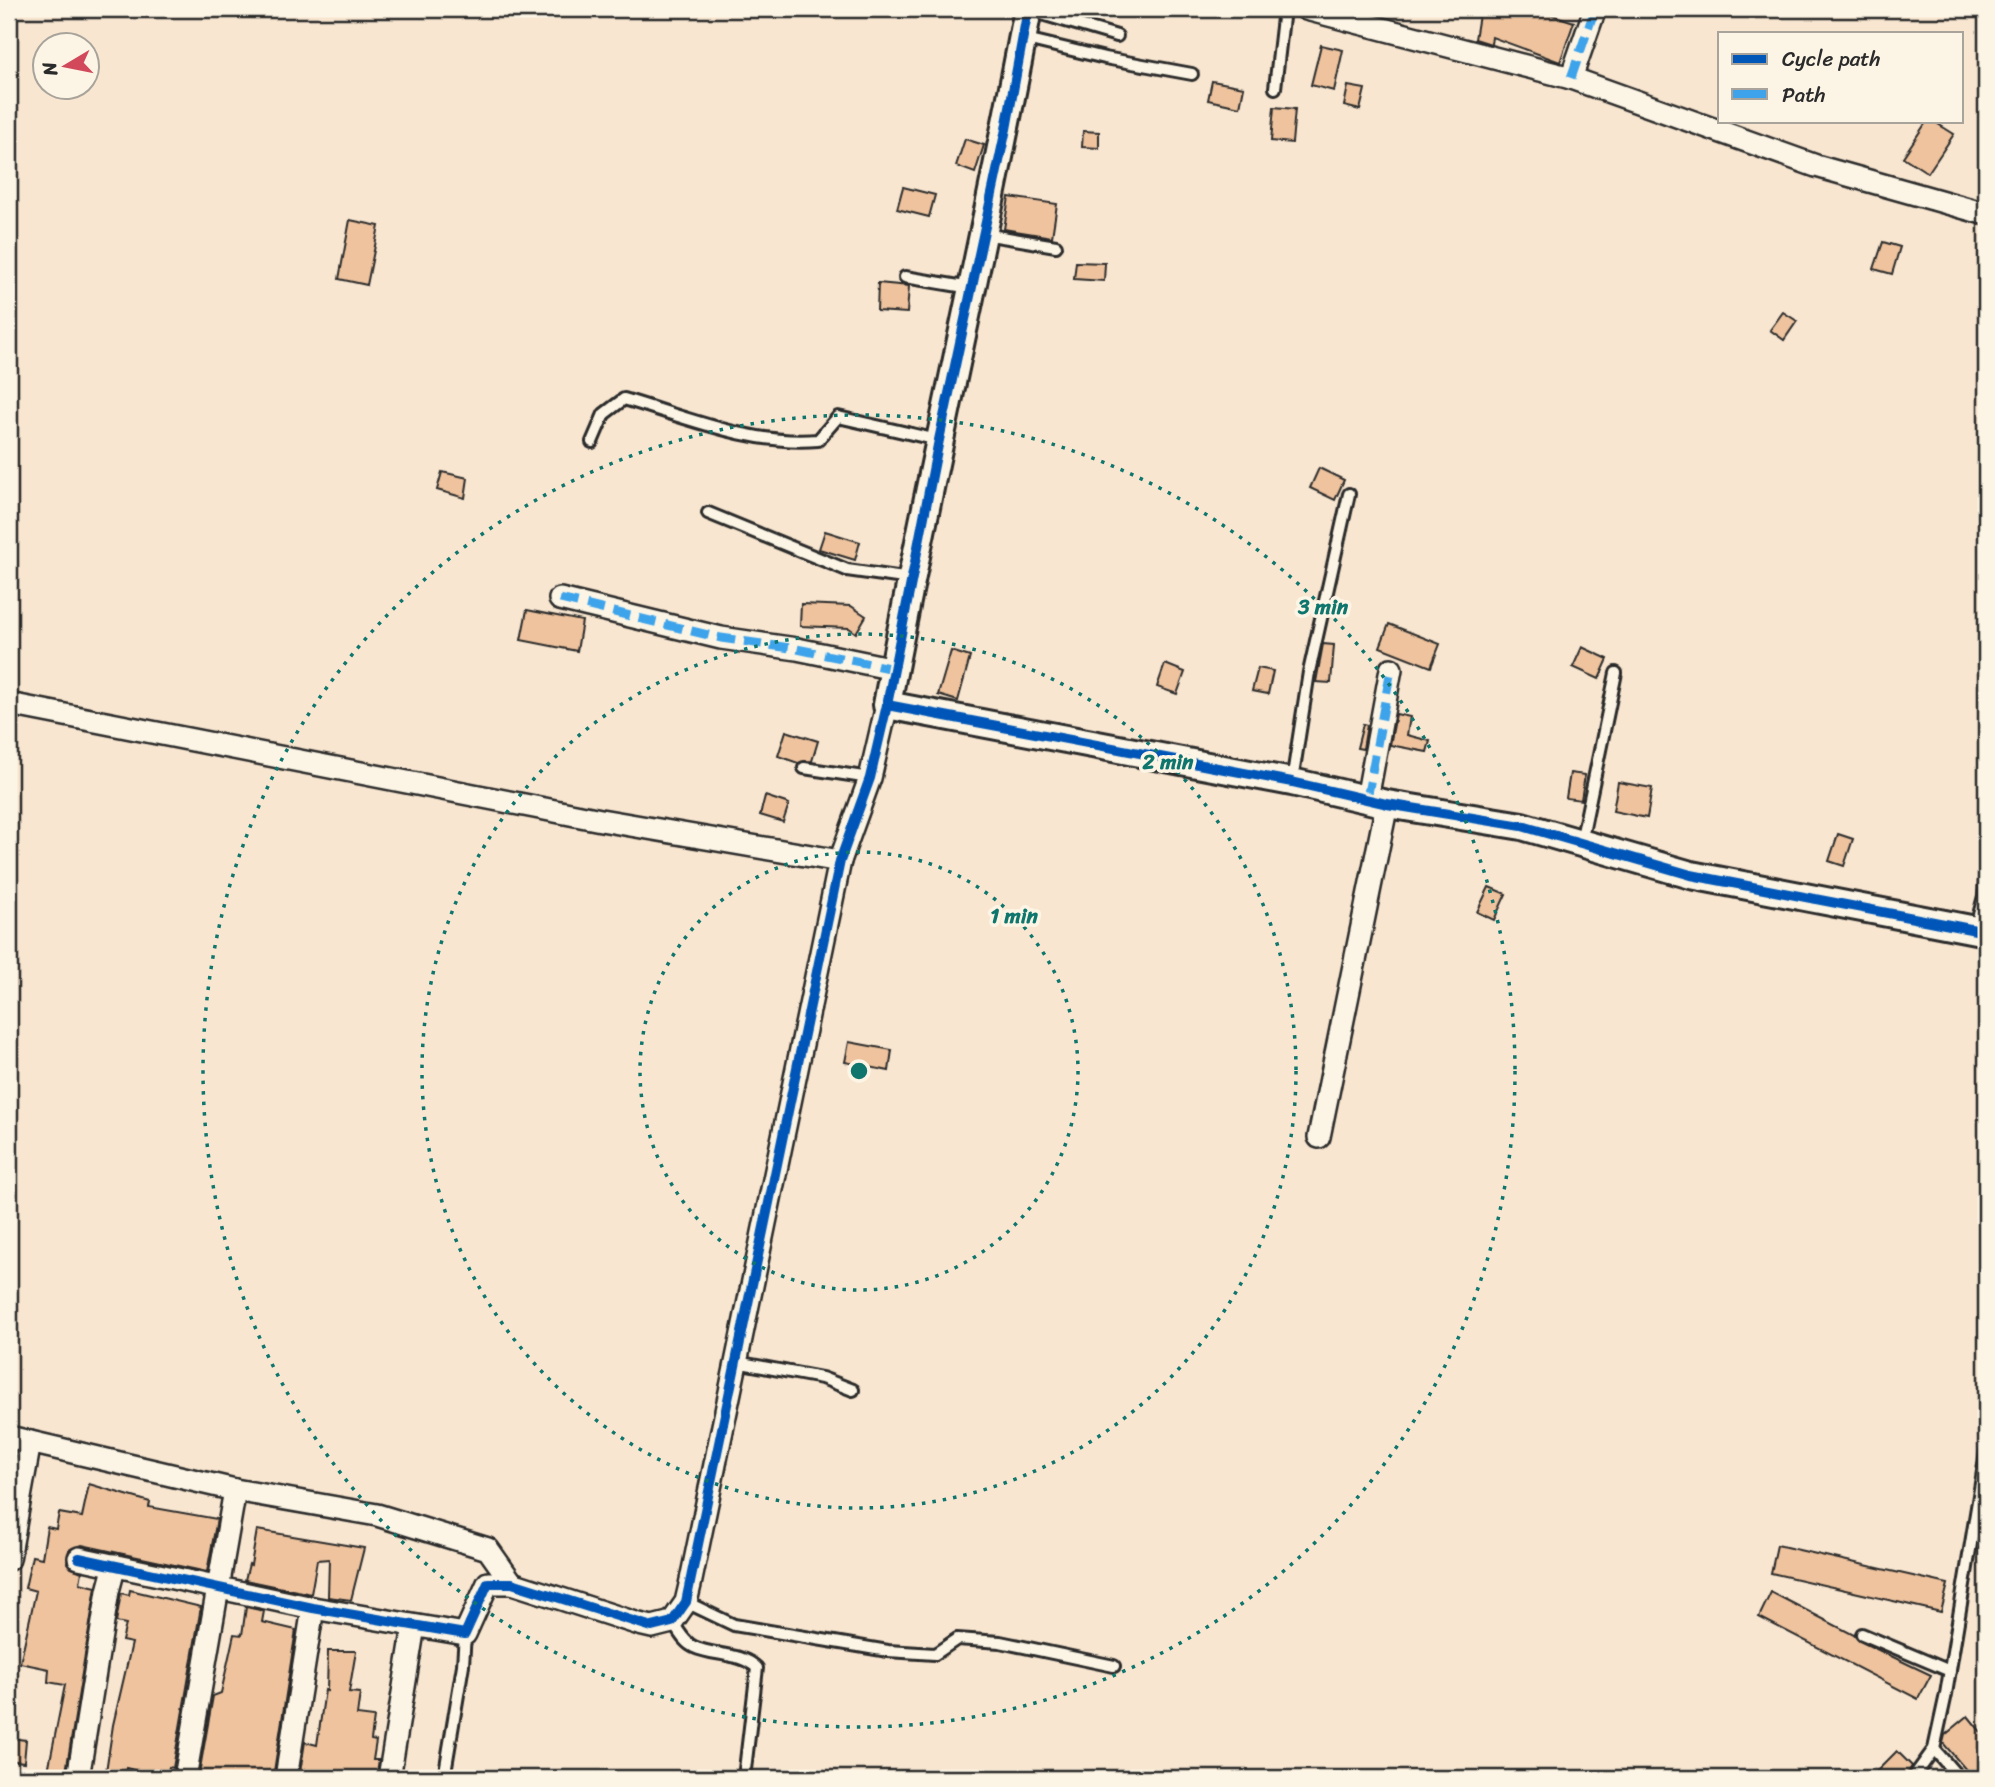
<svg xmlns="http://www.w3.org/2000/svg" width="1995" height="1787" viewBox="0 0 1995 1787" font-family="Sriracha,sans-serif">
  <rect width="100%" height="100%" fill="#f8e6d0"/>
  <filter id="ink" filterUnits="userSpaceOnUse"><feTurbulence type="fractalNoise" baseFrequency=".0143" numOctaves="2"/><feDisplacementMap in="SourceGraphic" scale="14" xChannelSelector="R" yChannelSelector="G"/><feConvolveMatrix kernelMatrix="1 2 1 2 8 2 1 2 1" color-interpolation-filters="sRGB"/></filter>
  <g filter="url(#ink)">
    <g fill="#eec39e" stroke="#2b2b2b" stroke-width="2">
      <path d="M1480 9 1502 13 1503 9H1534L1574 22 1560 62 1492 37 1491 44 1475 39Z"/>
      <path d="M1321 45 1343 50 1334 91 1311 85Z"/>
      <path d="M1212 81 1244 87 1240 107 1208 100Z"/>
      <path d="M1348 86 1365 89 1360 110 1344 106Z"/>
      <path d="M1274 107 1295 109 1292 143 1271 141Z"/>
      <path d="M1927 121H1933L1954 134 1928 173 1903 157Z"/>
      <path d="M1083 131 1099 132V148L1082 147Z"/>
      <path d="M965 139 984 145 975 173 956 166Z"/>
      <path d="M903 187 935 195 929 217 897 209Z"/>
      <path d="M1009 197 1057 204 1052 237 1004 229Z"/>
      <path d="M350 220 379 226 367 285 339 279Z"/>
      <path d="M1883 242 1900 247 1892 274 1874 269Z"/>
      <path d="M1076 262 1105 263 1104 281 1074 279Z"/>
      <path d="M878 283 909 286 907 313 877 311Z"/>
      <path d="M1783 312 1797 321 1784 340 1770 330Z"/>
      <path d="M1319 468 1344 480 1335 500 1310 488Z"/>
      <path d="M442 472 468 478 465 498 437 490Z"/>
      <path d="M825 531 860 542 855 560 819 549Z"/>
      <path d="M801 604 851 606 866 616 856 633 849 628 800 626Z"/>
      <path d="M527 610 582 621 577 651 521 640Z"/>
      <path d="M1389 624 1440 644 1431 667 1380 647Z"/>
      <path d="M1323 644 1334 645 1331 683 1316 682Z"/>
      <path d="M1582 647 1608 659 1599 679 1573 667Z"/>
      <path d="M951 651 970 657 958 701 938 695Z"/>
      <path d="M1165 664 1185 672 1177 694 1157 687Z"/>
      <path d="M1258 668 1273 671 1268 694 1252 691Z"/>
      <path d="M1396 714 1410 717 1407 735 1430 741 1427 752 1390 745Z"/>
      <path d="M1363 724 1367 725 1363 749 1357 748Z"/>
      <path d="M786 731 818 741 812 761 798 763 778 756Z"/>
      <path d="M1570 773 1585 775 1581 800 1566 798Z"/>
      <path d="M1618 782 1652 788 1647 818 1613 811Z"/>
      <path d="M765 796 789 804 783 822 760 815Z"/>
      <path d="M1838 834 1853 839 1844 866 1829 861Z"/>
      <path d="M1489 887 1506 894 1494 920 1477 912Z"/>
      <path d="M849 1042 892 1050 889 1071 845 1062Z"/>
      <path d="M89 1484 150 1502 149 1507 217 1519 207 1572 82 1545 69 1550 67 1563 71 1568 82 1572 80 1583 96 1587 65 1778H59L47 1776 65 1685 48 1682 49 1669 20 1663 36 1591 25 1588 32 1556 42 1558 47 1527 56 1529 59 1513 82 1517Z"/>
      <path d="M257 1530 364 1548 351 1600 328 1597 329 1559 317 1560 311 1594 245 1580 249 1564 251 1565Z"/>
      <path d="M1777 1545 1948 1584 1941 1612 1771 1573Z"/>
      <path d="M130 1590 201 1607 173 1768 169 1767 166 1778 126 1768 124 1778H105L113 1725 132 1643 122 1641 126 1624 116 1622 121 1593 129 1595Z"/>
      <path d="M1771 1592 1854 1635 1859 1641 1931 1675 1918 1699 1759 1617Z"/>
      <path d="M246 1607 264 1611 262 1622 296 1630 273 1778H202L203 1774H199L213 1696 221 1693 234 1634 242 1635Z"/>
      <path d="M328 1651H356L349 1692 360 1693 357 1715 374 1717 371 1740 376 1741 373 1760H379L376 1778H299L305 1742 317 1745 325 1690 327 1691Z"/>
      <path d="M1968 1716 1986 1738V1778H1973L1943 1743 1945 1735Z"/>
      <path d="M9 1738 26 1740 24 1762 9 1760Z"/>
      <path d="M1897 1751 1912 1766 1905 1778H1870Z"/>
    </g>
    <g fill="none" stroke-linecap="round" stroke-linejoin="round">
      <defs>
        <g id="service">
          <path d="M1028 10 1117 36"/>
          <path d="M1022 38 1105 58 1192 74"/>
          <path d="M1275 88 1284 9"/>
          <path d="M984 234 1056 246"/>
          <path d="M905 277 971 288"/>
          <path d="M592 442 604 414 624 399C685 417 754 446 818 440L838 417 938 440"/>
          <path d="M708 513 847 570 911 579"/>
          <path d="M804 768 870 778"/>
          <path d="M1292 782 1309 672 1349 494"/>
          <path d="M1581 842 1616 673"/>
          <path d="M1975 930 1984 896 1986 865"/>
          <path d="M736 1362 822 1378 853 1390"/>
          <path d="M686 1602 734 1625 888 1651 935 1654 957 1639 1000 1642 1114 1666"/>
          <path d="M672 1622C679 1631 684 1643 694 1647 713 1656 741 1652 757 1668L744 1778"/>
          <path d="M1862 1634 1950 1671"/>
          <path d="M1934 1749 1959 1778"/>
          <path d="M444 1778 463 1665 465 1634"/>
          <path d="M1913 1778 1934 1749 1946 1694 1986 1453"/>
        </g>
        <g id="minor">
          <path d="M1306 9 1571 78 1816 166 1986 214"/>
          <path d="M1571 78 1595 9"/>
          <path d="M560 599 721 638 797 649 894 669"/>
          <path d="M9 704 601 820 840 861"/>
          <path d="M1367 799 1391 669"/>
          <path d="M1319 1137 1387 804"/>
          <path d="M9 1437 30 1442"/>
          <path d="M79 1558 313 1608 465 1634 488 1583H512L639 1624 652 1627 672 1622 686 1602 690 1585 840 861 870 778 887 705"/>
          <path d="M9 1559 30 1442 235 1490 377 1515 488 1549 512 1583"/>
          <path d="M78 1778 108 1591 115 1565"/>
          <path d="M185 1778 235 1490"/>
          <path d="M286 1778 313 1608"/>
          <path d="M389 1778 414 1626"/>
        </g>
        <path id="tertiary" d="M1028 9C985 241 930 472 887 705L1292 782 1387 804 1522 826 1691 875 1986 932"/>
      </defs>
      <use href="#service" stroke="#2b2b2b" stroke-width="16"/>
      <use href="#minor" stroke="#2b2b2b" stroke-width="26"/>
      <use href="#tertiary" stroke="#2b2b2b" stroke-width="32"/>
      <use href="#service" stroke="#fcf5e5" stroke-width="10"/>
      <use href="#minor" stroke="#fcf5e5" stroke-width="21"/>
      <use href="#tertiary" stroke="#fcf5e5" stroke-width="26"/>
      <g stroke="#3ea3eb" stroke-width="9" stroke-dasharray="18 9" stroke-linecap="butt">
        <path d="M1571 78 1595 9"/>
        <path d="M560 599 721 638 797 649 894 669"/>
        <path d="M1367 799 1391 669"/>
      </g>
      <defs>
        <g id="cycleway">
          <path d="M887 705 1292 782 1387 804 1522 826 1691 875 1986 932"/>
          <path d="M79 1558 313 1608 465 1634 488 1583H512L652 1627 672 1622 686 1602 840 861 870 778 887 705 939 440 1006 129 1028 9"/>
        </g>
      </defs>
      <use href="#cycleway" stroke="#fcf5e5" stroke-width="15"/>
      <use href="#cycleway" stroke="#0057b8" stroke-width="10"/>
    </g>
  </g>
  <g fill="none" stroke="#0f766e" stroke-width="3.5" stroke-dasharray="3.5 7">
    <circle cx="859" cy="1071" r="219"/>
    <circle cx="859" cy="1071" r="437"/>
    <circle cx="859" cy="1071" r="656"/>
  </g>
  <circle cx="859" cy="1071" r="10" fill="#0f766e" stroke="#fcf5e5" stroke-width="3.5"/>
  <g font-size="21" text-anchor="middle" font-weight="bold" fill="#0f766e" stroke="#fcf5e5" stroke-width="7" stroke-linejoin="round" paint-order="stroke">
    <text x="1323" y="614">3 min</text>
    <text x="1168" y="769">2 min</text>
    <text x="1014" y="923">1 min</text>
  </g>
  <rect width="1995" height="1787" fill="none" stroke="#fcf5e5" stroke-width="35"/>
  <rect x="18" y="18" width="1960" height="1752" fill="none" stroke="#2b2b2b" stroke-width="2.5" filter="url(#ink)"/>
  <rect x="1718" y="32" width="245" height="91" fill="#fcf5e5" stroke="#a8a49b" stroke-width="2"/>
  <rect x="1732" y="54" width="35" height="10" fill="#0057b8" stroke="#a8a49b" stroke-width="2"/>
  <text x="1782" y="66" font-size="21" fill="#2b2b2b">Cycle path</text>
  <rect x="1732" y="89" width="35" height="10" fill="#3ea3eb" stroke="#a8a49b" stroke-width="2"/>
  <text x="1782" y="102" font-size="21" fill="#2b2b2b">Path</text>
  <g transform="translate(66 66) rotate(260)"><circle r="33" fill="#fcf5e5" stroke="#a8a49b" stroke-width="2"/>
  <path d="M0-5L12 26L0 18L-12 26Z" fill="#d1495b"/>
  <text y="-10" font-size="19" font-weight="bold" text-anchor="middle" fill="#2b2b2b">N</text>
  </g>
</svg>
